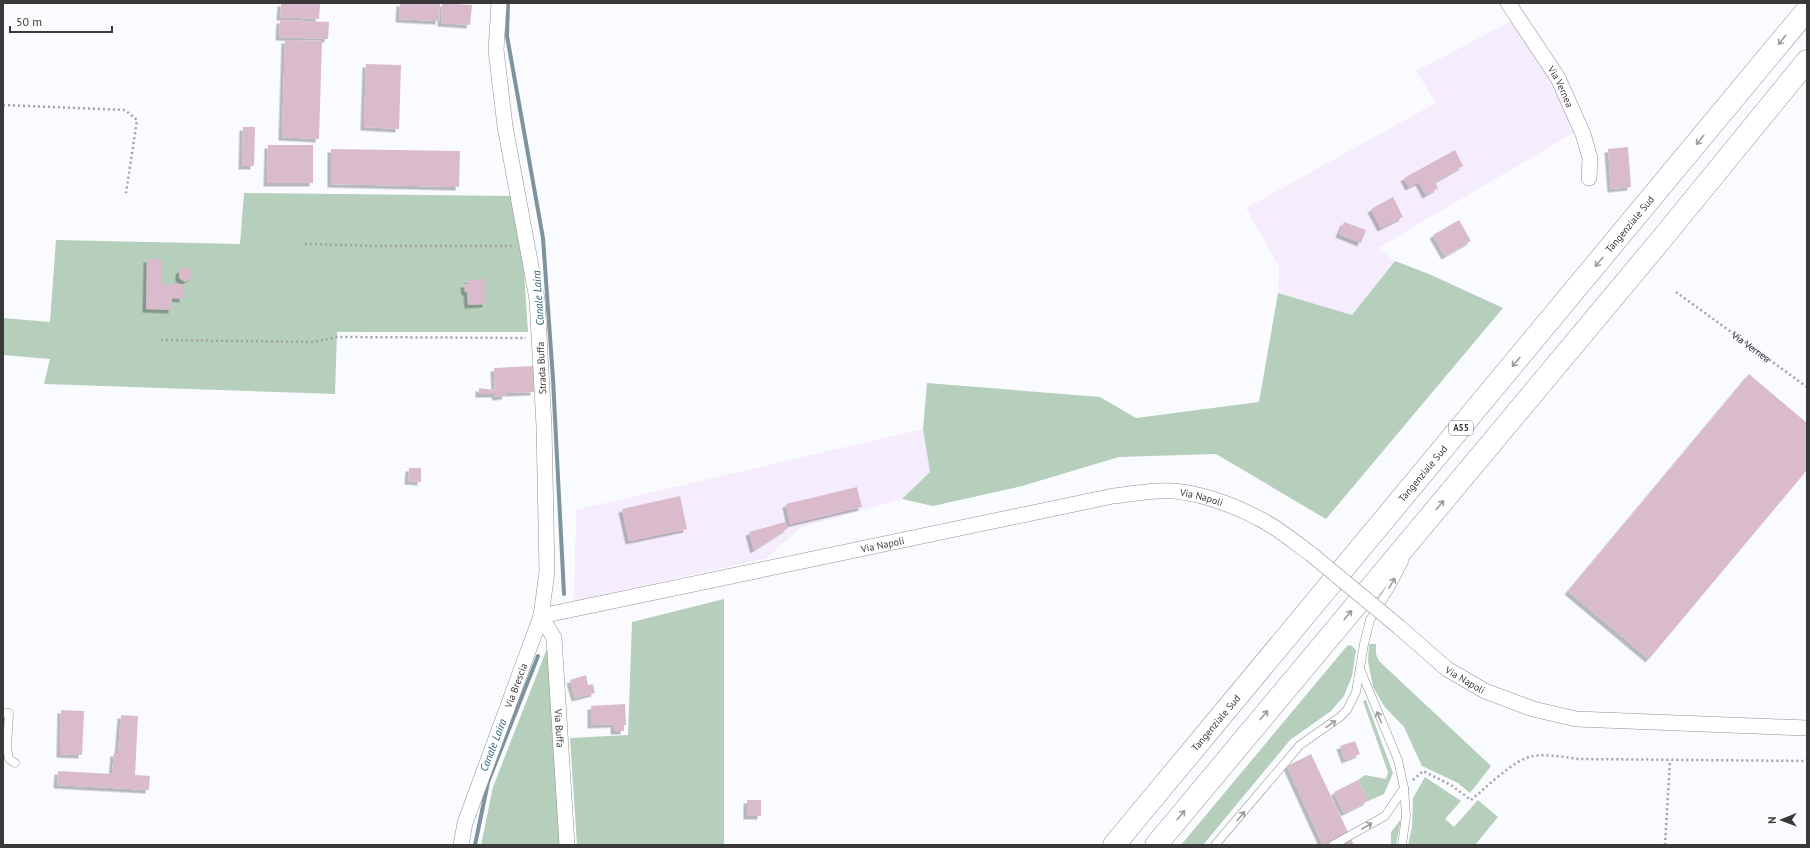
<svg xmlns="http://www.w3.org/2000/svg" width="1810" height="848" viewBox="0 0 1810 848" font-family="'PT Sans',sans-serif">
  <defs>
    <filter id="shadow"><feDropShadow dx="-3.5" dy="3.5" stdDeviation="0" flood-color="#0004"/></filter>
  </defs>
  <rect width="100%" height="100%" fill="#fafbfe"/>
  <g fill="#f5edfe">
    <path d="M1513 20 1554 86 1575 132 1378 248 1395 261 1352 315 1278 293 1279 267 1246 208 1436 103 1416 71Z"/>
    <path d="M923 429 930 472 902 499 800 528 767 558 574 601 576 510Z"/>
  </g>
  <g fill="#b6cebc">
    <path d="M244 193 519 196 528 332H337L335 394 44 384 50 359 3 355V318L50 322 56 240 240 244Z"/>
    <path d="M1395 261 1429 274 1503 308 1326 519 1216 454 1119 457 1022 486 933 506 902 499 930 472 923 429 927 383 1100 397 1136 418 1259 402 1278 293 1352 315Z"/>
    <path d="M724 599V845H577L570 738 628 735 632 622Z"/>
    <path d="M1369 644H1376V654L1379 661 1491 766 1470 793 1458 783 1422 766 1404 727 1384 706 1373 687 1368 661Z"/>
    <path d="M1351 645 1356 650 1352 676 1344 696 1331 711 1290 740 1203 845H1181L1347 646Z"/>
    <path d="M548 646 561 845H481L493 787Z"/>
    <path d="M1366 700 1393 773 1384 794 1368 801 1358 780 1365 775 1386 779 1388 772 1363 701Z"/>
    <path d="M1425 777 1461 801 1445 819 1454 827 1478 800 1498 817 1475 845H1408L1412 827 1413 798Z"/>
    <path d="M1401 819 1396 845H1391V832Z"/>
  </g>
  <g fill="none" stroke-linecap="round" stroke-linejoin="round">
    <g stroke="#7d939d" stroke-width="4">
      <path d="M508 3 507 36 543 238 553 379 564 594"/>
      <path d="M475 845 488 782 538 656"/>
    </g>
  </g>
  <g fill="#dabbcb" filter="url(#shadow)">
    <path d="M281 3 320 4 319 19 280 17Z"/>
    <path d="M400 3H440L439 21 399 19Z"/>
    <path d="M442 3 472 5 470 25 441 23Z"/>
    <path d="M280 20 329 22 328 39 279 37Z"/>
    <path d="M285 40 322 41 319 139 282 137Z"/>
    <path d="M366 64 401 65 399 129 364 127Z"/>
    <path d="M243 127H255L254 166H242Z"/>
    <path d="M268 145H313V183H267Z"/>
    <path d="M1628 147 1631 187 1611 189 1608 149Z"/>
    <path d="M331 149 460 151 459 187 331 184Z"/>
    <path d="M1455 150 1463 166 1435 182 1438 188 1426 195 1419 182 1409 187 1404 178Z"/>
    <path d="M1393 197 1403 217 1381 228 1371 209Z"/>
    <path d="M1459 220 1471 241 1445 256 1433 235Z"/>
    <path d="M1344 222 1366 230 1361 243 1339 234Z"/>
    <path d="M147 259H162L161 284H183V299L172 298V310L146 309Z"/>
    <path d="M185 267 191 270 192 277 185 282 179 278V271Z"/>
    <path d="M485 279 486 304 468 305 467 292H465L464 284H468V280Z"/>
    <path d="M533 366 534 392 506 393 505 396 496 397 495 394H479V388L495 390 494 368Z"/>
    <path d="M1749 374 1807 423V470L1649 659 1568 591Z"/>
    <path d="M409 468H421V482L408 481Z"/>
    <path d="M857 487 862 507 790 524 786 504Z"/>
    <path d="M680 496 687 529 629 541 622 509Z"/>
    <path d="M785 522 788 528 754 550 749 532Z"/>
    <path d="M586 675 588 685 593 684 595 693 575 698 570 680Z"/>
    <path d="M625 704 626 725H624V731H614V724L591 725V706Z"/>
    <path d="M61 710 84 711 82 755 60 754Z"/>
    <path d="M121 715 138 716 135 775 150 776 149 790 57 785 58 771 112 774 114 753H118Z"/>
    <path d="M1355 741 1360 754 1345 760 1340 746Z"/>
    <path d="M1311 754 1354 845H1323L1287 766Z"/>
    <path d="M1358 780 1368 801 1344 813 1334 792Z"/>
    <rect x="747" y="800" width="14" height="16"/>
  </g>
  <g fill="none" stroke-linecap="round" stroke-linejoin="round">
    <defs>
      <g id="lane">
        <path d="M3 713H9L7 747 9 759 15 763"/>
        <path d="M1215 845 1300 745 1340 717 1347 710 1356 692 1364 644 1370 620 1392 585 1404 562"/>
        <path d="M1333 845 1385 816 1404 788 1398 760 1360 669"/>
        <path d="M1402 845 1406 816 1404 788"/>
      </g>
      <g id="street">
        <path id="s2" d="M1508 3 1558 78 1583 134 1590 158 1589 178"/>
        <path id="s3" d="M541 616 1113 496C1133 494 1154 489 1174 491 1203 494 1233 505 1258 518 1277 527 1294 542 1311 554"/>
        <path id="s4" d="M541 616 554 638 567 845"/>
        <path id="s5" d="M1399 627 1447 669 1485 691 1533 709 1576 719 1807 728"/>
        <path id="s6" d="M461 845 465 823 541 616 547 572 544 426 537 299 505 126 496 50 499 3"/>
      </g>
      <g id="highway">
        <path id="s7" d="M1114 845 1807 10"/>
        <path d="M1156 845 1660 241 1807 61"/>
      </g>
    </defs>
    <use href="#lane" stroke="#919193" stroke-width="9"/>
    <use href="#street" stroke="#919193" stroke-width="16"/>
    <use href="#highway" stroke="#919193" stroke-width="23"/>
    <g stroke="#a2a2a4" stroke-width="2.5" stroke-dasharray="2 3" stroke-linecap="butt">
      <path d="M3 105 125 110 137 120 126 193"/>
      <path d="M305 244 374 246H514"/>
      <path id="s1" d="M1676 292 1807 387"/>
      <path d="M161 340 313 342 337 337 526 338"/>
      <path d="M1413 780 1423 771 1451 785 1471 800C1486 788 1514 759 1533 756 1548 754 1564 757 1579 759L1807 761"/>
      <path d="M1665 845 1670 761"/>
    </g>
    <use href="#lane" stroke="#fff" stroke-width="8"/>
    <use href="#street" stroke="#fff" stroke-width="15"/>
    <use href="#highway" stroke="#fff" stroke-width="22"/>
    <defs>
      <path id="street-bridge" d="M1311 554 1399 627"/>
    </defs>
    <use href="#street-bridge" stroke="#919193" stroke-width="16" stroke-linecap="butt"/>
    <use href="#street-bridge" stroke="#fff" stroke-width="15"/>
  </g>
  <defs><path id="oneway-shaft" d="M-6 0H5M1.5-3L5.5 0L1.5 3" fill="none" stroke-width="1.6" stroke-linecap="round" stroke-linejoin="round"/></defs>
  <g stroke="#9c9c9c">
    <use href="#oneway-shaft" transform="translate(1782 40) rotate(129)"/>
    <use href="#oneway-shaft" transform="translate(1700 140) rotate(129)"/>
    <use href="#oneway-shaft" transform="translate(1599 262) rotate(130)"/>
    <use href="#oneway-shaft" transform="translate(1516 362) rotate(130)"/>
    <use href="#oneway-shaft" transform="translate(1440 505) rotate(-50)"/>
    <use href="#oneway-shaft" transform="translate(1392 583) rotate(-60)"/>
    <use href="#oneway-shaft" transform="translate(1348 615) rotate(-50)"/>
    <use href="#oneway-shaft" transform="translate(1264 715) rotate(-50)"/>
    <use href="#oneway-shaft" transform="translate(1379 717) rotate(-112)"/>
    <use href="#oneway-shaft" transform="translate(1331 724) rotate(-34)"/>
    <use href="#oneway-shaft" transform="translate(1181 815) rotate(-50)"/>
    <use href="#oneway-shaft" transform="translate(1241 816) rotate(-50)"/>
    <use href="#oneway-shaft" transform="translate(1367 826) rotate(-30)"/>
  </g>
  <g text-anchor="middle" stroke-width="4" stroke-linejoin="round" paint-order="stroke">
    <rect fill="#fff" stroke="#747475" stroke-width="1" x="1449" y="421" width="24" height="14" rx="3"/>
    <g font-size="9" font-weight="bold" fill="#39393a">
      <text x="1461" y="431">A55</text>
    </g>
    <g font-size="10" fill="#39393a" stroke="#fff">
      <text dy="4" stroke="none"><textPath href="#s2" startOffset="99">Via Vernea</textPath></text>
      <text dy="4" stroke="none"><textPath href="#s7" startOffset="807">Tangenziale Sud</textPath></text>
      <text dy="4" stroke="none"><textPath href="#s1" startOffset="93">Via Vernea</textPath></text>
      <text transform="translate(541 368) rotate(-93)" y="4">Strada Buffa</text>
      <text dy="4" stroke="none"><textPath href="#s7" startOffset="483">Tangenziale Sud</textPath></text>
      <text dy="4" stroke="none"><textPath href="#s3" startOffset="674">Via Napoli</textPath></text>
      <text dy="4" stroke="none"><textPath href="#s3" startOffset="349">Via Napoli</textPath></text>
      <text dy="4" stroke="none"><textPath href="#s5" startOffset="85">Via Napoli</textPath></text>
      <text dy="4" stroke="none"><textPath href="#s6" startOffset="169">Via Brescia</textPath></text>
      <text dy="4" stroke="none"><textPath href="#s7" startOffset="159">Tangenziale Sud</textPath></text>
      <text dy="4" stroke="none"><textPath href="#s4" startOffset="116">Via Buffa</textPath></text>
    </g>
    <g font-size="11" font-style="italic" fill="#245f76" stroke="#fff">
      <text transform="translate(538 298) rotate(-94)" y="4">Canale Laira</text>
      <text transform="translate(493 745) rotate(-69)" y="4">Canale Laira</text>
    </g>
  </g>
  <rect width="1810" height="848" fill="none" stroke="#39393a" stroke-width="8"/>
  <g transform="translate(1782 820) rotate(269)" stroke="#ffffff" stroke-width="3" paint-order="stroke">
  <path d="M0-3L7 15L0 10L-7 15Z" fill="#39393a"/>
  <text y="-6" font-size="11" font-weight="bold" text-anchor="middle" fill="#39393a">N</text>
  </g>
  <path d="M10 26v6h102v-6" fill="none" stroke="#39393a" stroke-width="2"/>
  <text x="16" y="26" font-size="12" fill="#39393a" stroke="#ffffff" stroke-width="3" paint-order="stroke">50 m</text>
</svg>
